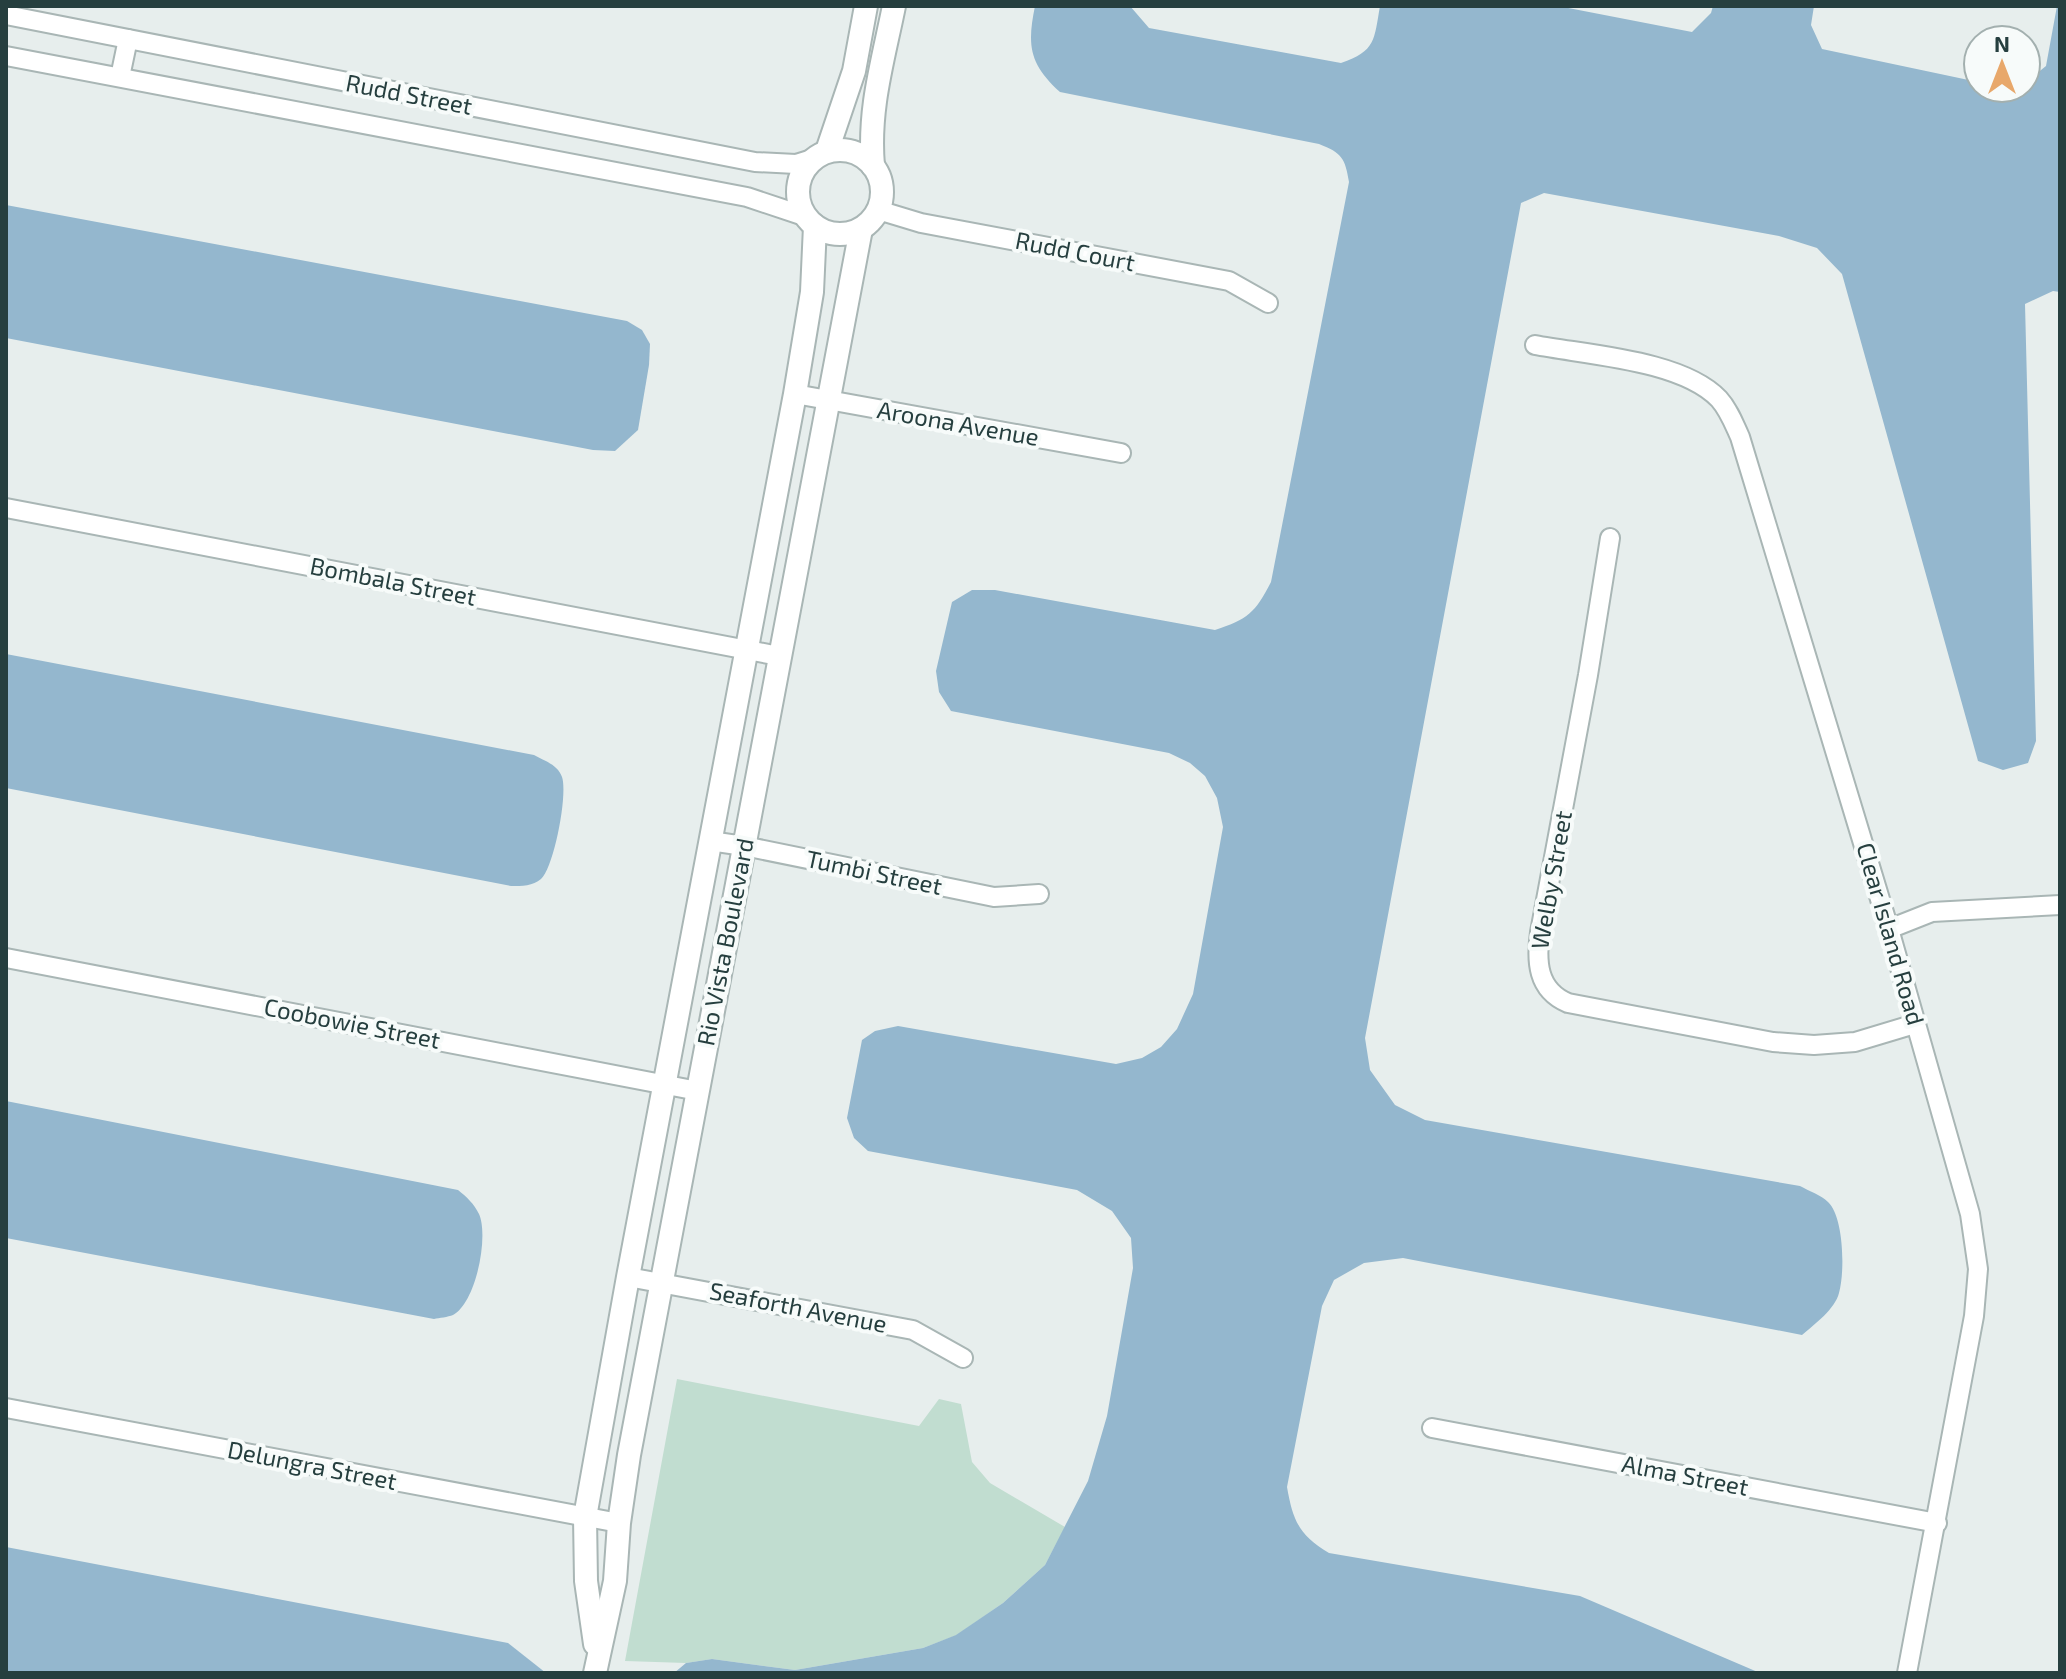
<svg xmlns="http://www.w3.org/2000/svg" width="2066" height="1679" viewBox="0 0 2066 1679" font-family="'Exo 2',sans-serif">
  <rect width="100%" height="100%" fill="#e7eeed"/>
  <path fill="#c1ddd0" d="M677 1379 919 1426 939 1399 961 1404 972 1462 990 1483 1065 1527 1045 1565 1003 1603 957 1635 923 1648 795 1670 712 1659 686 1663 625 1661Z"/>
  <g fill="#94b7ce">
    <path d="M1035 6H1130L1149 28 1341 63C1376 51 1374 40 1380 6H1558L1692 32 1711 13 1713 6H1814L1811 25 1822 49 1978 82V88H2026V82L2046 66 2057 6H2060V292L2053 291 2025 304 2036 741 2028 763 2003 770 1978 761 1842 274 1817 248 1779 236 1544 193 1521 203 1365 1038 1370 1070 1395 1105 1425 1120 1800 1186C1809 1191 1821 1195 1828 1202 1844 1217 1845 1272 1839 1293 1835 1309 1815 1324 1802 1335L1403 1258 1364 1263 1334 1280 1322 1306 1287 1487C1293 1521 1299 1535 1329 1553L1580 1596 1760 1673H674L686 1663 712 1659 795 1670 923 1648 956 1635 1003 1603 1045 1565 1088 1481 1107 1416 1133 1268 1131 1238 1112 1211 1077 1190 868 1151 854 1138 847 1118 862 1040 875 1031 898 1026 1116 1064 1142 1058 1161 1047 1177 1029 1193 994 1223 827 1217 798 1205 776 1190 763 1169 753 951 711 939 692 936 671 952 602 972 590H995L1215 630C1248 619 1255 613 1271 582L1349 182C1345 158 1342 153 1319 144L1060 92C1029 64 1027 45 1035 6Z"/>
    <path d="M6 205 627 321 642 330 650 344 649 365 638 430 615 451 593 450 6 338Z"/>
    <path d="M6 654 534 755C545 761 558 765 562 777 568 794 554 867 541 879 533 886 522 886 511 886L6 788Z"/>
    <path d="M6 1101 458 1190C467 1197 474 1204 479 1214 489 1236 476 1303 453 1315 448 1317 439 1318 434 1319L6 1238Z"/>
    <path d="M6 1547 508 1643 546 1673H6Z"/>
  </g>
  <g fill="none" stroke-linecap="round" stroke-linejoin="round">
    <defs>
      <g id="minor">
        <path d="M6 15 755 162 796 164 812 159"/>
        <path d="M6 56 747 197 804 216"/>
        <path d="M120 77 128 39"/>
        <path d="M878 210 921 223 1229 281 1268 303"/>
        <path d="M1535 345C1587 355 1682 360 1719 399 1729 410 1734 424 1740 437L1889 929 1970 1214 1978 1269 1974 1316 1907 1673"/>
        <path d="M795 394 1121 453"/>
        <path d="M6 508 779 656"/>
        <path d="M1610 538 1588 675 1540 932C1536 961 1537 990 1568 1003L1773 1042 1814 1045 1855 1042 1915 1024"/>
        <path d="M710 841 744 846 994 897 1039 894"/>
        <path d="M1889 929 1932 912 2060 905"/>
        <path d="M6 958 698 1091"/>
        <path d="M628 1277 913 1330 963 1358"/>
        <path d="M6 1408 619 1523"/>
        <path d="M1432 1428 1937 1523"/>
      </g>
      <g id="tertiary">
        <circle cx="840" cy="192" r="42"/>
        <path d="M827 151 854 71 866 6"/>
        <path d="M873 166C868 109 883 61 894 6"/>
        <path d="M595 1644 586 1581 585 1517 628 1277 795 394 812 292 815 226"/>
        <path d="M595 1673 615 1581 619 1523 629 1455 861 229"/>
      </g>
    </defs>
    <use href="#minor" stroke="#a9b6b5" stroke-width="22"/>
    <use href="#tertiary" stroke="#a9b6b5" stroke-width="26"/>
    <use href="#minor" stroke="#fff" stroke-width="18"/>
    <use href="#tertiary" stroke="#fff" stroke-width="22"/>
  </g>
  <g text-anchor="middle" stroke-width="8" stroke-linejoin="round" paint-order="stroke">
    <g font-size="24" fill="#263f3f" stroke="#f7fbfa">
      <text transform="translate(409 95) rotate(11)" y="8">Rudd Street</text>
      <text transform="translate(1075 252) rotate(11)" y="8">Rudd Court</text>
      <text transform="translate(958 424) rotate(10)" y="8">Aroona Avenue</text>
      <text transform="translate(393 582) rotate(11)" y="8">Bombala Street</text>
      <text transform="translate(874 873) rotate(12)" y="8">Tumbi Street</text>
      <text transform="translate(1552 880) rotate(-80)" y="8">Welby Street</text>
      <text transform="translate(1890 934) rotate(74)" y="8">Clear Island Road</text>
      <text transform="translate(726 942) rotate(-79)" y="8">Rio Vista Boulevard</text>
      <text transform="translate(352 1024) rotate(11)" y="8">Coobowie Street</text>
      <text transform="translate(798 1308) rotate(11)" y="8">Seaforth Avenue</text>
      <text transform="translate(312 1466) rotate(11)" y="8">Delungra Street</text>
      <text transform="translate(1685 1476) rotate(11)" y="8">Alma Street</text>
    </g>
  </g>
  <rect width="2066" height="1679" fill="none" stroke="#263f3f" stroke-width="16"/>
  <g transform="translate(2002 64)"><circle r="38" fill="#f7fbfa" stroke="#a3b0af" stroke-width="2"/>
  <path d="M0-6L14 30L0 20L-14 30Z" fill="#e8a86b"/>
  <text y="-12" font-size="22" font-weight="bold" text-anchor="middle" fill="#263f3f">N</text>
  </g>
</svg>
